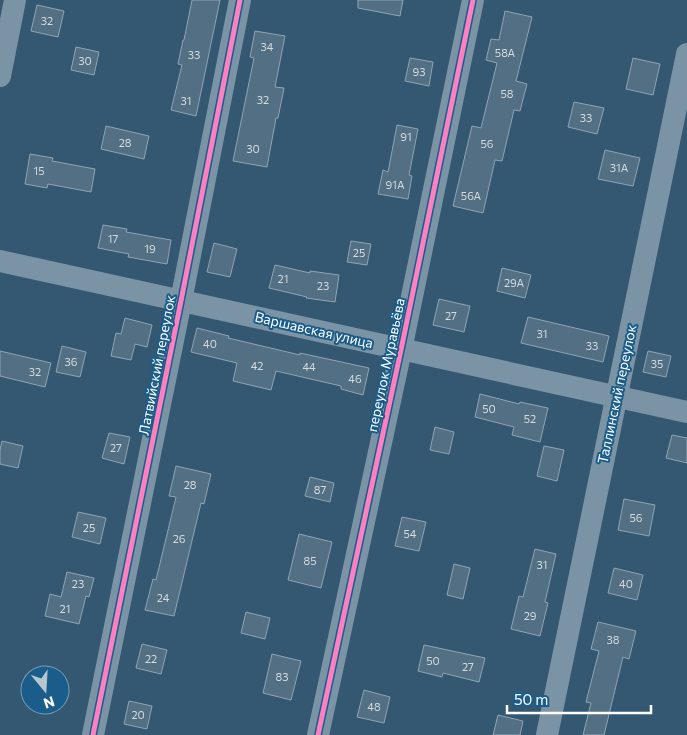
<svg xmlns="http://www.w3.org/2000/svg" width="687" height="735" viewBox="0 0 687 735" font-family="Commissioner,sans-serif">
  <rect width="100%" height="100%" fill="#345871"/>
  <g fill="#526f83" stroke="#8fa5b4">
    <path d="M192 0H220L196 116 171 110 182 65 178 64 183 40H184Z"/>
    <path d="M358 0H403L400 16 358 8Z"/>
    <path d="M37 5 64 11 58 37 31 31Z"/>
    <path d="M505 11 532 17 516 81 527 84 520 111 514 110 502 161 495 160 483 213 453 206 472 126 481 128 497 63 486 60 491 39 499 40Z"/>
    <path d="M255 31 285 36 275 87 284 88 278 118H276L267 167 233 161 254 58 250 57Z"/>
    <path d="M76 47 99 52 94 75 71 70Z"/>
    <path d="M410 58 433 62 429 86 405 81Z"/>
    <path d="M633 58 660 64 653 95 626 89Z"/>
    <path d="M574 102 604 108 597 134 568 127Z"/>
    <path d="M397 125 418 129 409 175 412 176 408 199 378 194 383 170 388 172Z"/>
    <path d="M106 126 149 136 144 159 101 149Z"/>
    <path d="M605 150 640 158 633 186 598 179Z"/>
    <path d="M30 154 53 158 52 161 95 169 91 192 48 184 47 188 25 184Z"/>
    <path d="M103 225 127 229 126 232 171 240 167 264 128 257 129 254 98 248Z"/>
    <path d="M351 241 371 244 367 265 347 262Z"/>
    <path d="M214 243 237 249 230 277 207 272Z"/>
    <path d="M275 265 310 273V271L339 275 335 302 306 298 307 297 269 288Z"/>
    <path d="M502 268 531 275 525 298 497 291Z"/>
    <path d="M439 299 470 306 464 332 433 325Z"/>
    <path d="M528 317 609 336 603 362 521 343Z"/>
    <path d="M125 318 152 325 147 347 135 344 131 360 111 356 116 333 121 334Z"/>
    <path d="M197 328 229 336 228 338 300 355V353L369 368 363 395 341 389V386L276 371 271 390 233 381 237 363 191 352Z"/>
    <path d="M62 346 86 352 80 377 56 372Z"/>
    <path d="M0 351 51 363 45 387 0 376Z"/>
    <path d="M648 351 671 356 666 377 643 372Z"/>
    <path d="M480 394 519 404 520 402 548 408 540 442 512 435 514 427 475 417Z"/>
    <path d="M435 427 454 432 449 454 430 450Z"/>
    <path d="M109 433 130 437 124 464 102 458Z"/>
    <path d="M672 435 687 438V463L666 458Z"/>
    <path d="M2 441 23 446 18 468 0 464V450Z"/>
    <path d="M544 446 564 450 557 481 537 476Z"/>
    <path d="M176 466 211 474 204 504 201 503 174 616 145 610 153 579 156 580 176 497 169 496Z"/>
    <path d="M310 477 334 483 330 502 305 496Z"/>
    <path d="M624 499 655 505 649 536 618 530Z"/>
    <path d="M78 512 106 518 100 544 72 537Z"/>
    <path d="M402 517 426 522 419 551 395 546Z"/>
    <path d="M299 534 332 542 321 588 288 580Z"/>
    <path d="M535 549 556 554 545 602 548 603 540 636 511 629 519 596 523 597Z"/>
    <path d="M454 564 470 568 463 599 447 595Z"/>
    <path d="M614 568 643 575 637 600 608 593Z"/>
    <path d="M67 572 94 578 89 597 86 596 79 624 45 616 50 594 61 597Z"/>
    <path d="M246 612 270 618 265 639 241 633Z"/>
    <path d="M598 622 636 631 629 659 623 657 604 735H583L591 703 586 702 599 651 591 649Z"/>
    <path d="M142 644 167 650 161 674 136 668Z"/>
    <path d="M424 645 485 658 479 682 443 673 442 677 418 671Z"/>
    <path d="M272 654 301 661 291 700 263 693Z"/>
    <path d="M364 690 390 697 384 723 357 717Z"/>
    <path d="M129 701 152 706 147 729 124 724Z"/>
    <path d="M498 715 523 721 520 735H493Z"/>
  </g>
  <g fill="none" stroke-linecap="round" stroke-linejoin="round">
    <g stroke="#7b94a5" stroke-width="22">
      <path d="M0 76 15 0"/>
      <path d="M0 261 687 412"/>
      <path d="M93 735 181 301 240 0"/>
      <path d="M318 735 401 350 473 0"/>
      <path d="M547 735 687 54"/>
    </g>
    <defs>
      <g id="cycleway">
        <path d="M93 735 181 301 240 0"/>
        <path d="M318 735 401 350 473 0"/>
      </g>
    </defs>
    <use href="#cycleway" stroke="#1b5d8a" stroke-width="8"/>
    <use href="#cycleway" stroke="#ff80c0" stroke-width="5"/>
  </g>
  <g text-anchor="middle" stroke-width="4" stroke-linejoin="round" paint-order="stroke">
    <g font-size="11" fill="#d4dbe0">
      <text x="47" y="25">32</text>
      <text x="267" y="51">34</text>
      <text x="505" y="57">58А</text>
      <text x="194" y="59">33</text>
      <text x="85" y="65">30</text>
      <text x="419" y="76">93</text>
      <text x="507" y="98">58</text>
      <text x="263" y="104">32</text>
      <text x="186" y="105">31</text>
      <text x="586" y="122">33</text>
      <text x="406" y="141">91</text>
      <text x="125" y="147">28</text>
      <text x="487" y="148">56</text>
      <text x="253" y="153">30</text>
      <text x="619" y="172">31А</text>
      <text x="39" y="175">15</text>
      <text x="395" y="189">91А</text>
      <text x="471" y="200">56А</text>
      <text x="113" y="243">17</text>
      <text x="150" y="253">19</text>
      <text x="359" y="257">25</text>
      <text x="283" y="283">21</text>
      <text x="514" y="287">29А</text>
      <text x="323" y="290">23</text>
      <text x="451" y="320">27</text>
      <text x="542" y="338">31</text>
      <text x="210" y="348">40</text>
      <text x="592" y="350">33</text>
      <text x="71" y="366">36</text>
      <text x="657" y="368">35</text>
      <text x="257" y="370">42</text>
      <text x="309" y="371">44</text>
      <text x="35" y="376">32</text>
      <text x="355" y="383">46</text>
      <text x="489" y="413">50</text>
      <text x="530" y="423">52</text>
      <text x="116" y="452">27</text>
      <text x="190" y="489">28</text>
      <text x="320" y="494">87</text>
      <text x="636" y="522">56</text>
      <text x="89" y="532">25</text>
      <text x="410" y="538">54</text>
      <text x="179" y="543">26</text>
      <text x="310" y="565">85</text>
      <text x="542" y="569">31</text>
      <text x="78" y="588">23</text>
      <text x="626" y="588">40</text>
      <text x="163" y="602">24</text>
      <text x="65" y="613">21</text>
      <text x="530" y="620">29</text>
      <text x="613" y="644">38</text>
      <text x="151" y="663">22</text>
      <text x="433" y="665">50</text>
      <text x="468" y="671">27</text>
      <text x="282" y="681">83</text>
      <text x="374" y="711">48</text>
      <text x="138" y="719">20</text>
    </g>
    <g font-size="14" fill="#fff" stroke="#1b5d8a">
      <text transform="translate(314 330) rotate(13)" y="5">Варшавская улица</text>
      <text transform="translate(157 365) rotate(-79)" y="5">Латвийский переулок</text>
      <text transform="translate(386 365) rotate(-78)" y="5">переулок Муравьёва</text>
      <text transform="translate(617 394) rotate(-78)" y="5">Таллинский переулок</text>
    </g>
  </g>
  <g transform="translate(45 690) rotate(162)"><circle r="24" fill="#1b5d8a" stroke="#769eb9"/>
  <path d="M0-4L9 19L0 12L-9 19Z" fill="#b8c5cd"/>
  <text y="-8" font-size="14" font-weight="bold" text-anchor="middle" fill="#ffffff">N</text>
  </g>
  <path d="M507 705v8h144v-8" fill="none" stroke="#ffffff" stroke-width="2.5"/>
  <text x="514" y="705" font-size="15" fill="#ffffff" stroke="#1b5d8a" stroke-width="4" paint-order="stroke">50 m</text>
</svg>
